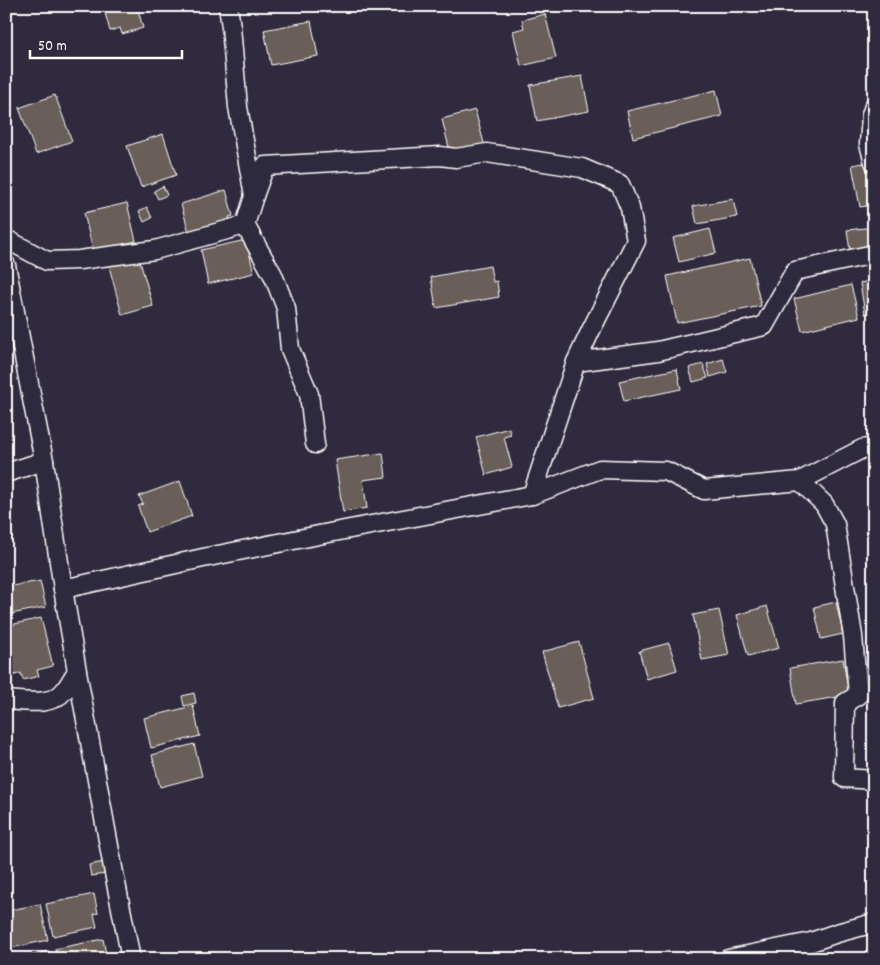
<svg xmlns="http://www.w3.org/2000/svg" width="880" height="965" viewBox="0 0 880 965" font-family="Dekko,sans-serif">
  <rect width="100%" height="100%" fill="#2f2a3d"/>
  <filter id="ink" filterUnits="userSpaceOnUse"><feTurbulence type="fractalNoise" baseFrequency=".02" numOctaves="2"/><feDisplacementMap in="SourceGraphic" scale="10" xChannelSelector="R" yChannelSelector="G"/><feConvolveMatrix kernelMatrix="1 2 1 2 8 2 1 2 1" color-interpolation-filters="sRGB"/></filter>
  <g filter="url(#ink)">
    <g fill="#6a5e59" stroke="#fff">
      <path d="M103 6H137L143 28 122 34 120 28 110 31Z"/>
      <path d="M545 14 556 58 521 66 513 31 524 28 522 20Z"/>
      <path d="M311 21 318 56 271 65 264 30Z"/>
      <path d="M582 76 589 111 537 121 530 85Z"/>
      <path d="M716 90 722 116 633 138 627 111Z"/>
      <path d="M55 95 72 141 36 154 19 108Z"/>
      <path d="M475 110 485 147 451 156 442 119Z"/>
      <path d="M163 134 176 175 141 187 127 146Z"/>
      <path d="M870 162 874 183V205L860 207 852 165Z"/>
      <path d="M163 186 167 195 158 199 154 191Z"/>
      <path d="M226 190 233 216 229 217 232 226 191 239 181 204Z"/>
      <path d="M733 199 737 217 697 224 693 206Z"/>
      <path d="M127 203 136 241 93 251 84 213Z"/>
      <path d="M147 207 152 218 144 222 139 211Z"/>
      <path d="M874 227V248L850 251 847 230Z"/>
      <path d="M710 229 716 253 679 262 673 238Z"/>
      <path d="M246 240 254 273 208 284 201 250Z"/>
      <path d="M139 258 153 306 122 315 109 266Z"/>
      <path d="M750 258 761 306 677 323 667 276Z"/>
      <path d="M490 266 493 282 497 281 499 297 436 308 431 277Z"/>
      <path d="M874 280V313L865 314 860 283Z"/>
      <path d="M851 285 859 317 802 331 794 299Z"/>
      <path d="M723 359 727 372 710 377 707 364Z"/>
      <path d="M703 364 708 378 693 382 689 368Z"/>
      <path d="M677 369 681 389 624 401 619 381Z"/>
      <path d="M509 428 511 435 504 437 512 467 486 475 476 437Z"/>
      <path d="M383 453 386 477 363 480 367 508 343 512 335 460Z"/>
      <path d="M180 481 192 516 147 532 138 506 143 504 139 496Z"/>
      <path d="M40 581 46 607 6 615V587Z"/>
      <path d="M836 602 843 634 821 639 814 607Z"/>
      <path d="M767 606 779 648 748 656 737 615Z"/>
      <path d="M719 610 729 655 702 660 693 615Z"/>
      <path d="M41 618 53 666 37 670 39 676 23 680 21 673 9 677 6 667V626Z"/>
      <path d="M579 642 594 698 558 708 542 652Z"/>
      <path d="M669 643 677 670 647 679 639 651Z"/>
      <path d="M843 659 849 695 796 704 790 668Z"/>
      <path d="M194 693 196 703 184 706 182 696Z"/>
      <path d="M193 706 200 736 151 748 144 718Z"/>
      <path d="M194 744 202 776 160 787 152 755Z"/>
      <path d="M104 862 106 874 91 876 89 865Z"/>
      <path d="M94 894 98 913 94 914 97 927 53 936 46 904Z"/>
      <path d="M40 904 48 940 6 949V911Z"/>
      <path d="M103 939 107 959H57L55 949Z"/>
      <path d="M49 951 51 959H17Z"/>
    </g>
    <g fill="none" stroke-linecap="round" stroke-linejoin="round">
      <defs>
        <g id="minor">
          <path d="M874 106 871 115 869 144 874 162"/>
          <path d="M254 196 265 166 440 156 456 158 487 153 582 168 620 184 630 208 636 241 591 330 576 362 532 495"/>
          <path d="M245 225 273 275 286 308 290 349 309 394 315 444"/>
          <path d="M6 239 47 261 79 260 155 250 245 225 254 196 238 107 231 27 228 6"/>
          <path d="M6 265 44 461 63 589 77 671 114 873 131 959"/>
          <path d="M576 362 658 351 764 326 795 271 874 254"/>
          <path d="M6 473 44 461"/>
          <path d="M800 481 824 504 835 524 853 636 858 695 845 703 844 778 874 780"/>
          <path d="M63 589 203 558 334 532 532 495 600 469 666 471 704 490 800 481 862 449 874 447"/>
          <path d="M6 700C24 701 51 707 64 691 69 685 73 677 77 671"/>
          <path d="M728 959 811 942 837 933 874 923"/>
        </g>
      </defs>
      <use href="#minor" stroke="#fff" stroke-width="21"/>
      <use href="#minor" stroke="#2f2a3d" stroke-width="18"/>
    </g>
  </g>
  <rect width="880" height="965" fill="none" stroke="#2f2a3d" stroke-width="25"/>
  <rect x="12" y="12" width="855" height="940" fill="none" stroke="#fff" stroke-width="2" filter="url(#ink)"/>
  <path d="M30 50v8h152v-8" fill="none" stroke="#ffffff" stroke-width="2.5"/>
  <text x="38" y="50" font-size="15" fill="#ffffff" stroke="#2f2a3d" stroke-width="4" paint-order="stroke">50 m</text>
</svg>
